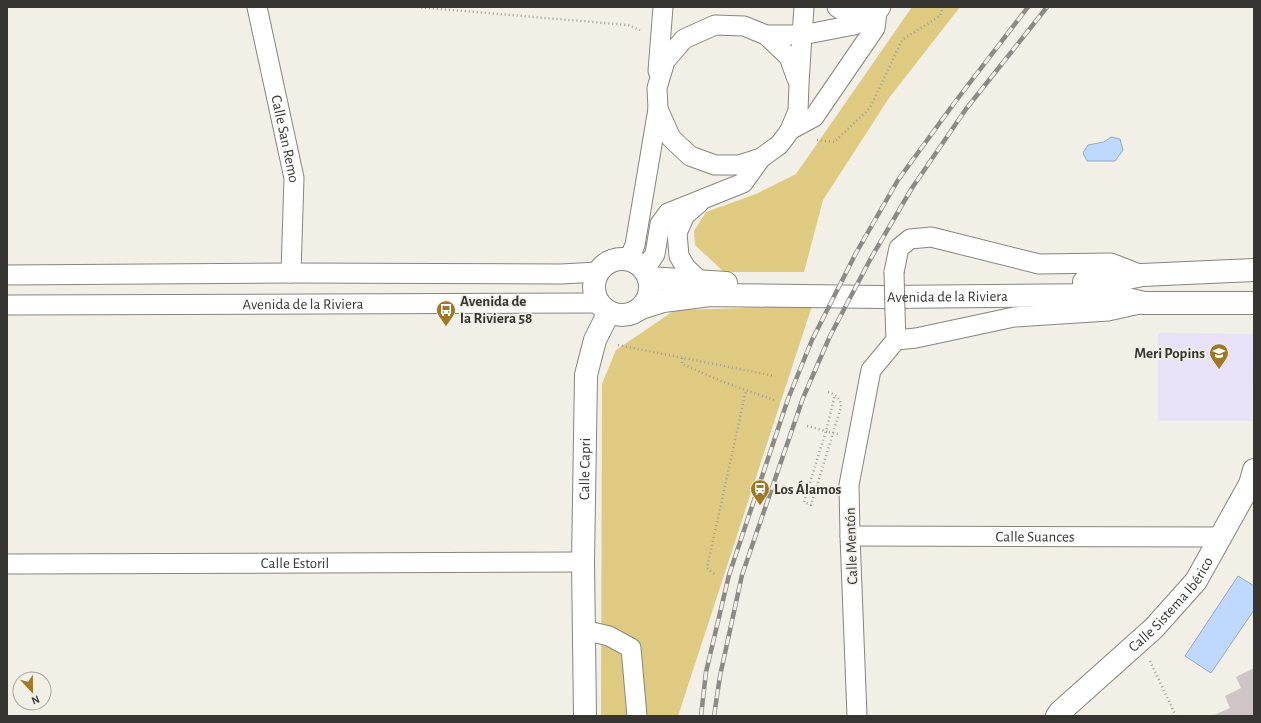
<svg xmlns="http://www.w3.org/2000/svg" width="1261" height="723" viewBox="0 0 1261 723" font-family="'Alegreya Sans',sans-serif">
  <rect width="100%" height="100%" fill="#f2efe7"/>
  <path fill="#e8e1f7" d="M1158 333 1253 334 1252 421H1158Z"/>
  <g fill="#dfca81">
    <path d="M912 7H960L889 98 823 200 804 272H724L695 245 694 231 706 212 756 194 796 174Z"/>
    <path d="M812 306 678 716H601L602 384 616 350 675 310Z"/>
  </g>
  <g fill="#bed9fd" stroke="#95a8c0">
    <path d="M1111 137 1120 139 1123 150 1115 161H1087L1083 153 1088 145 1104 142Z"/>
    <path d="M1238 576 1254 586V610L1211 673 1185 656Z"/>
  </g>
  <path fill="#cfc5c7" d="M1254 668V716H1212L1230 708 1225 696 1241 688 1236 677Z"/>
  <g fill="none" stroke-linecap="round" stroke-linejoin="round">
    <defs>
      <g id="minor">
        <path id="s1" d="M257 7 294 178 291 273"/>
        <path d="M804 7 802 35 799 84 798 111 790 130 786 136 779 145 761 158 739 165H715L690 156 671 138 658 109 657 88 665 61 684 39 715 25 744 26 766 35H802L854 25 877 12 881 7"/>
        <path d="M837 7 843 11 876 12"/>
        <path d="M766 35 789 57 797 79"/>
        <path d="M658 71 663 7"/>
        <path d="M790 130 814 117 875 28 877 12"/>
        <path d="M699 203 685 215 677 233 679 256 686 268 700 281"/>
        <path d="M629 259 635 245 658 109"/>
        <path d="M644 270 655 254 660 224 668 213 743 183 761 158"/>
        <path d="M894 272 899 248 910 239 931 237 1039 264 1111 263 1142 275"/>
        <path d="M7 275 291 273 561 274 598 272"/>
        <path id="s2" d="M7 305 599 303"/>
        <path d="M895 311 896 340"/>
        <path d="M896 340 916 338 1014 317 1108 311 1144 303"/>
        <path id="s3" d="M850 536 1220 537"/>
        <path id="s4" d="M7 564 583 562"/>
        <path d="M584 630 609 636 631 648 637 716"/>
        <path d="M857 716 850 536 849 485 871 370 896 340"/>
      </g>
      <g id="tertiary">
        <circle cx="622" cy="287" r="28"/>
        <path d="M649 278 726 283"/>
        <path d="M1084 282H1109L1142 275 1254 270"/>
        <path id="s5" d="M641 308 663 301 710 295 883 297 1110 295 1144 303H1254"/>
        <path id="s6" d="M585 716 583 562 586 375 595 340 609 312"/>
        <path id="s7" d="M1057 716 1060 712 1154 628 1196 581 1250 484 1254 470"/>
      </g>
    </defs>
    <use href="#minor" stroke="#87857d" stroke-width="21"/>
    <use href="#tertiary" stroke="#87857d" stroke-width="24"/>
    <g stroke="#9f9d97" stroke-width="2.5" stroke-dasharray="1 3" stroke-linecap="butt">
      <path d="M417 7 628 25 640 30"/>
      <path d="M817 140 834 142 870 108 902 40 940 16 943 7"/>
      <path d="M618 345 775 376"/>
      <path d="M682 358V364L726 383 774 400"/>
      <path d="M828 392 835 395 840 400 841 407 811 505 804 502 826 431 835 395"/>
      <path d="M807 426 829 432"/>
      <path d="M714 574 707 568 746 390"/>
      <path d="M1150 661 1176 716"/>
    </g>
    <use href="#minor" stroke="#fff" stroke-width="19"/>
    <use href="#tertiary" stroke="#fff" stroke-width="22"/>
    <defs>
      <g id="rail">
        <path d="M701 716 706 672 729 575 788 399 812 340 856 253 898 180 955 102 1028 7"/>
        <path d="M714 716 720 676 742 575 803 398 830 336 871 258 912 188 966 109 1047 7"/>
      </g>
    </defs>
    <use href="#rail" stroke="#8c8a85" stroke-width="4.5"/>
    <use href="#rail" stroke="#f2efe7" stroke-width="3" stroke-dasharray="9" stroke-linecap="butt"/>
    <defs>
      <path id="minor-bridge" d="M894 272 895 311"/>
    </defs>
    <use href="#minor-bridge" stroke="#87857d" stroke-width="21" stroke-linecap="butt"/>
    <path stroke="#9f9d97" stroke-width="2.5" stroke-dasharray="1 3" stroke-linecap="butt" d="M829 432 838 434"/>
    <use href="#minor-bridge" stroke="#fff" stroke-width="19"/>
  </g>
  <defs>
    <symbol id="bus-pin" viewBox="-11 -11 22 30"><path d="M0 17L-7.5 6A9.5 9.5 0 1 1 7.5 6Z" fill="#9f7825" stroke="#f2efe7"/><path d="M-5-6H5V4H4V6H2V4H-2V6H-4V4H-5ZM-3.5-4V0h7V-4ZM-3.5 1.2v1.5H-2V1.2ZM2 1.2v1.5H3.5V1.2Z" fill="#fff"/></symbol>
    <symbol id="school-pin" viewBox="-11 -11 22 30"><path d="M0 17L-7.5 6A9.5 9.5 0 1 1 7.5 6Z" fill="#9f7825" stroke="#f2efe7"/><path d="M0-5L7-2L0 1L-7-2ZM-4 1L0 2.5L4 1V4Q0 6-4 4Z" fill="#fff"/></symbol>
    <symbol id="station-pin" viewBox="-11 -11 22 30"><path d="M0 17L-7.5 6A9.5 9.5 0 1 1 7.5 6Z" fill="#9f7825" stroke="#f2efe7"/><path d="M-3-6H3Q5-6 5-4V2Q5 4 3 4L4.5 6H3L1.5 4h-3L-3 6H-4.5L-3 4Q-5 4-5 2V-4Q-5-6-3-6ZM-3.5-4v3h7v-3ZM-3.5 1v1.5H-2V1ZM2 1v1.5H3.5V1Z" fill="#fff"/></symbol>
  </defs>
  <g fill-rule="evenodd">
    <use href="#bus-pin" x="435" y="299" width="22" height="30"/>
    <use href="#school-pin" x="1208" y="342" width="22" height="30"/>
    <use href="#station-pin" x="749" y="478" width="22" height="30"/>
  </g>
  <g text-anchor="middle" stroke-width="3.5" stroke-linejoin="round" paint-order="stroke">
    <g font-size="15" fill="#363532" stroke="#f2efe7">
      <text dy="5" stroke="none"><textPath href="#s1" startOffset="135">Calle San Remo</textPath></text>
      <text dy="5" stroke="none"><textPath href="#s5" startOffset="308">Avenida de la Riviera</textPath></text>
      <text dy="5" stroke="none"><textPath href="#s2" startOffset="296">Avenida de la Riviera</textPath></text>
      <text dy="5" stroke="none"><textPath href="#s6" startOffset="247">Calle Capri</textPath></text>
      <text dy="5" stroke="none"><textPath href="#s3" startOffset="185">Calle Suances</textPath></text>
      <text transform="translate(851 546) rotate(-92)" y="5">Calle Mentón</text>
      <text dy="5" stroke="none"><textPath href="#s4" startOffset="288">Calle Estoril</textPath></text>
      <text dy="5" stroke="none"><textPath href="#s7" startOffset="160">Calle Sistema Ibérico</textPath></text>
    </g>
    <g font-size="15" font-weight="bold" fill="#363532" stroke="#f2efe7" text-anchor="start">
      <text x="460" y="306">Avenida de<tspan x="460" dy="17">la Riviera 58</tspan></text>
      <text x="1205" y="358" text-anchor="end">Meri Popins</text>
      <text x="774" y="494">Los Álamos</text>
    </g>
  </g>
  <rect width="1261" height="723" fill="none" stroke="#363532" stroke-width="16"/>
  <g transform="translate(32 691) rotate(158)"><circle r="19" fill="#f2efe7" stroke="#a7a59f"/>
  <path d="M0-3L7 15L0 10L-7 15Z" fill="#9f7825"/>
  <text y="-6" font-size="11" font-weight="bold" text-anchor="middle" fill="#363532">N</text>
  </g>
</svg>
